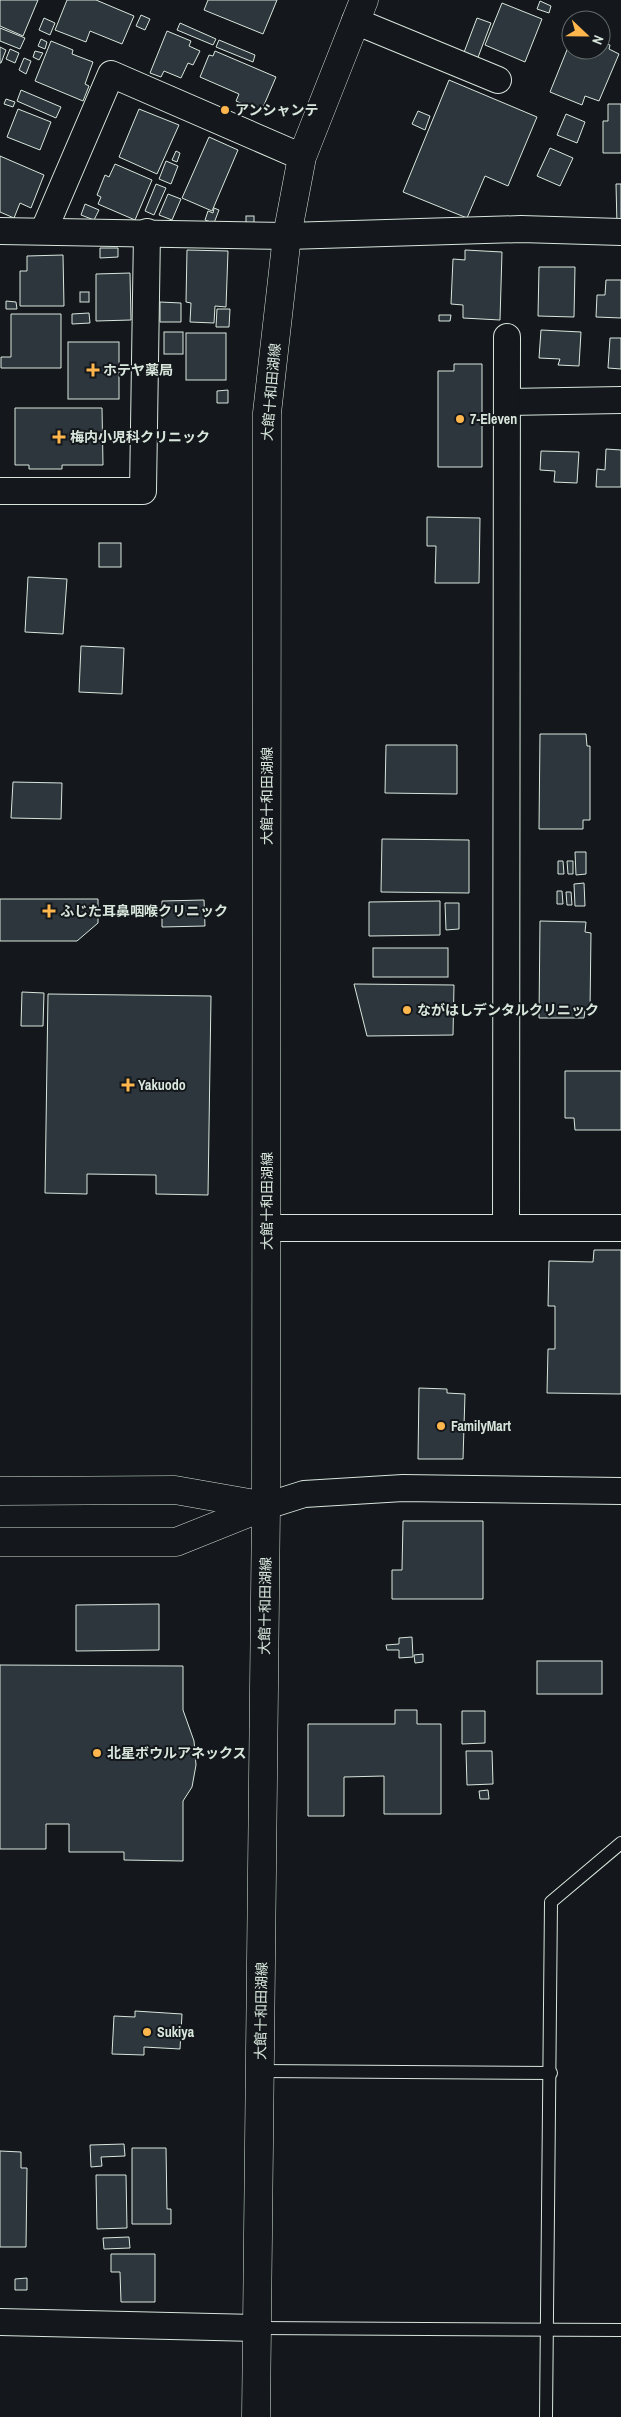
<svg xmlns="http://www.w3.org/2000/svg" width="621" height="2417" viewBox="0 0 621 2417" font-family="'Archivo Narrow','Noto Sans JP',sans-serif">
  <rect width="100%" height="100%" fill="#14181c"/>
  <g fill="#2c363c" stroke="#d8e6dc">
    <path d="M0 0H38L23 36 0 26Z"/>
    <path d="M67 0H96L134 16 122 44 90 31 86 42 55 30Z"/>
    <path d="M208 0H277L263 34 204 10Z"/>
    <path d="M540 1 551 6 549 13 537 9Z"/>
    <path d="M502 3 542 19 525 62 485 45Z"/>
    <path d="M141 15 150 19 145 30 136 26Z"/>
    <path d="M44 18 55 23 50 35 39 30Z"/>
    <path d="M477 18 491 23 477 60 463 55Z"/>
    <path d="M180 23 216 39 213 45 177 30Z"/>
    <path d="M0 28 25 38 20 49 0 41Z"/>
    <path d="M167 31 191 41 189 46 200 51 193 65 188 63 181 78 164 71 161 77 150 73Z"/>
    <path d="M41 39 47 42 45 49 38 46Z"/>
    <path d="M219 40 255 55 253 62 216 47Z"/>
    <path d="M571 40V50H601V42L610 45 609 49 619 54 599 101 585 96 582 105 550 92Z"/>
    <path d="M51 41 73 50 72 54 93 62 85 84 89 86 83 101 35 81Z"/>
    <path d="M0 47 6 50 1 63H0Z"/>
    <path d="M10 49 19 53 15 63 6 59Z"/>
    <path d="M35 51 43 53 39 60 33 57Z"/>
    <path d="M215 51 276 77 261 112 236 101 239 94 200 77 209 55 213 56Z"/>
    <path d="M24 58 31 61 26 74 19 70Z"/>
    <path d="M449 80 537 117 508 186 485 176 467 218 403 192Z"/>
    <path d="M21 90 61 107 56 118 17 101Z"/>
    <path d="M6 99 15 102 13 107 4 104Z"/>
    <path d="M608 104H621V153H603V121H608Z"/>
    <path d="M18 109 51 122 40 150 7 137Z"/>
    <path d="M139 109 179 125 157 174 119 157Z"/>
    <path d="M418 111 430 116 425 130 412 124Z"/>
    <path d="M566 114 585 122 577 143 557 135Z"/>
    <path d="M209 137 238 150 212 211 182 198Z"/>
    <path d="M550 148 573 158 560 186 537 176Z"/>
    <path d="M176 151 180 153 177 162 172 160Z"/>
    <path d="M0 156 44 175 31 208 20 203 14 218 0 212Z"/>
    <path d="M166 161 178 166 171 184 159 179Z"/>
    <path d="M115 164 152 180 135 220 98 204 101 197 97 195 105 175 109 177Z"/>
    <path d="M156 184 166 188 154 215 145 211Z"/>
    <path d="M616 184H621V225H617Z"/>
    <path d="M168 194 181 199 172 220 159 215Z"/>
    <path d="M85 204 99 210 94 220 81 215Z"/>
    <path d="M214 208 219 210 214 223 205 220 208 211 213 213Z"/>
    <rect x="246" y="216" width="8" height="8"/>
    <path d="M100 248H118V257L100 258Z"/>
    <path d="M187 250 228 251 226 307 215 306 214 323 190 322 191 303 186 302Z"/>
    <path d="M465 250 502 252 500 320 463 318V305L451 304 453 259 465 260Z"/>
    <path d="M63 255 64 306H20V271H27V256Z"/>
    <path d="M539 267H575L574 317 538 316Z"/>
    <path d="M130 273 131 320 96 321V274Z"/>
    <path d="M606 280H621V318L596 317 597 295H605Z"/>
    <rect x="80" y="292" width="9" height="10"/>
    <path d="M6 301 16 302 17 309H6Z"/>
    <path d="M160 302 181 303V322H160Z"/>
    <path d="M217 309H230L229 327H216Z"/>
    <path d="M89 313 90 323 72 324V314Z"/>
    <path d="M11 314H61V368H1V357H11Z"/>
    <path d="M439 315H451L450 321H439Z"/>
    <path d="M541 330 581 332 579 366 558 365 560 359 539 358Z"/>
    <rect x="164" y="332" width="19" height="22"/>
    <rect x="186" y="333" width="40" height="47"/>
    <path d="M610 338H621V369L608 368Z"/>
    <rect x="68" y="342" width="51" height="57"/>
    <path d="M454 364H482V467H438V371H454Z"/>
    <path d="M228 390V403H217V391Z"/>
    <path d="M15 408H102L103 465H62V469H29V465H15Z"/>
    <path d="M606 449 621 450V487H596L597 469 605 470Z"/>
    <path d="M541 451 579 452 577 483 554 482 555 471 540 470Z"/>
    <path d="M427 517 480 518 479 583H435L436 546H427Z"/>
    <rect x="99" y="543" width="22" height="24"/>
    <path d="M28 577 67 579 63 634 25 632Z"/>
    <path d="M81 646 124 648 122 694 79 692Z"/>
    <path d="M540 734H586L587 746H590V820H583V829H539Z"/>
    <path d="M386 745H457V794L385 793Z"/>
    <path d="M13 782 62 783 61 819 11 818Z"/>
    <path d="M382 839 469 840V893L381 892Z"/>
    <path d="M575 852H586V874L576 875Z"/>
    <path d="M558 861H563L564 874H558Z"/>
    <path d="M567 861H573V874H568Z"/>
    <path d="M584 883 585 906H575L574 884Z"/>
    <path d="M557 891H562L563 904H557Z"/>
    <path d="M566 892H571L572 905H567Z"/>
    <path d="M0 899H98V923L77 941H0Z"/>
    <path d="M204 900 205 926 162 927V901Z"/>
    <path d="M440 901V935L369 936V902Z"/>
    <path d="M445 903H459V929L446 930Z"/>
    <path d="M540 921 586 922 585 932 591 933 590 1010H585L584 1018H539Z"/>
    <rect x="373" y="948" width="75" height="29"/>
    <path d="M354 984 454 985 453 1035 367 1036Z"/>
    <path d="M22 992 44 993 43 1026H21Z"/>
    <path d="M48 994 211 996 208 1195 156 1194V1175L87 1174V1194L45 1193Z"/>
    <path d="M565 1071H621V1130H575L574 1118H565Z"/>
    <path d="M594 1250H621V1394L547 1393 548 1349H555V1306H548L549 1261 593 1262Z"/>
    <path d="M419 1388 447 1389V1393L465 1394 463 1459H418Z"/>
    <path d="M403 1521H483V1599H392V1570H402Z"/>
    <path d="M159 1604V1650L76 1651V1605Z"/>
    <path d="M412 1637 413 1657 399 1658V1650H387L386 1645 399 1644V1638Z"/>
    <path d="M423 1654V1662L415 1663 414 1655Z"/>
    <rect x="537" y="1661" width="65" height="33"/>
    <path d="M0 1665 183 1666V1710L194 1741 196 1765 192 1787 183 1801V1861L124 1860V1852H69V1824H46V1849H0Z"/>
    <path d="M395 1710H417V1724H441V1814H384V1776L344 1777V1816H308V1724H395Z"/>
    <path d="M462 1711H485V1743L462 1744Z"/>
    <path d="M466 1751H492L493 1784 467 1785Z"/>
    <path d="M488 1790 489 1799H480L479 1791Z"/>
    <path d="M135 2011 182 2014 180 2049 144 2047V2055L112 2054 114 2016 135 2017Z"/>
    <path d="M124 2144 125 2156 101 2157 102 2166 91 2167 90 2145Z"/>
    <path d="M132 2148H166L167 2209H171V2224H132Z"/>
    <path d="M0 2151 21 2152V2168H27L26 2247H0Z"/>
    <path d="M96 2175H126L127 2228 97 2229Z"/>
    <path d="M129 2237 130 2248 104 2249 103 2238Z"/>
    <path d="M111 2254H155V2302H121L120 2272H111Z"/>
    <path d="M27 2278V2290H15V2279Z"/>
  </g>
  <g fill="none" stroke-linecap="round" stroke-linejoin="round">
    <defs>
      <g id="service">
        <path d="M261 2071 551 2073"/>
        <path d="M258 2328 621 2330"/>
        <path d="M546 2417 551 1902 621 1843"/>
      </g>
      <g id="minor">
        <path d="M355 21 498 80"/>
        <path d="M44 230 111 74 302 157"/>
        <path d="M0 231 287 236 521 229 621 232"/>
        <path d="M507 402 621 400"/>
        <path d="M0 491H143L147 232"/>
        <path d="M266 1228H621"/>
        <path d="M506 1228 507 337"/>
        <path d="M266 1506 304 1494 403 1488 621 1491"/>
        <path d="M0 2322 258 2328"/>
      </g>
      <g id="tertiary">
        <path d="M0 1491 175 1490 266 1506"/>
        <path d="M0 1542H176L266 1506"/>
      </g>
      <path id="primary" d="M256 2417 266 1506 267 413 287 236 302 157 364 0"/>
    </defs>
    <use href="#service" stroke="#d8e6dc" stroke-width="14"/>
    <use href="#minor" stroke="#d8e6dc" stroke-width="28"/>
    <use href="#tertiary" stroke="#d8e6dc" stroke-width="29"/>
    <use href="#primary" stroke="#d8e6dc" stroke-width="29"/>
    <use href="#service" stroke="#14181c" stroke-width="12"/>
    <use href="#minor" stroke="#14181c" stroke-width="26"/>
    <use href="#tertiary" stroke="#14181c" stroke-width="28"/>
    <use href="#primary" stroke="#14181c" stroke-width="28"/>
  </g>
  <g fill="#ffb74d" stroke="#14181c" stroke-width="2">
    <circle cx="225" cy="110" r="5"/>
    <path d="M90.5 362.5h5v5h5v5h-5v5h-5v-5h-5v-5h5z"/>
    <circle cx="460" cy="419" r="5"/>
    <path d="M56.5 429.5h5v5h5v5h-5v5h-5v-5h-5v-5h5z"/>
    <path d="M46.5 903.5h5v5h5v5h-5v5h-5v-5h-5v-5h5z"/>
    <circle cx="407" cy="1010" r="5"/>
    <path d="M125.5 1077.5h5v5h5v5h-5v5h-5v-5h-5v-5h5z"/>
    <circle cx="441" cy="1426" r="5"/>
    <circle cx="97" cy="1753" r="5"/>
    <circle cx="147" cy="2032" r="5"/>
  </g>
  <g text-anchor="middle" stroke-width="4" stroke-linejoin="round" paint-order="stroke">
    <g font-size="14" font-weight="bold" fill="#d8e6dc" stroke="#14181c" text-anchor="start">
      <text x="235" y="115">アンシャンテ</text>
      <text x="103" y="375">ホテヤ薬局</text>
      <text x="470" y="424">7-Eleven</text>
      <text x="70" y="442">梅内小児科クリニック</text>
      <text x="60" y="916">ふじた耳鼻咽喉クリニック</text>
      <text x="417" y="1015">ながはしデンタルクリニック</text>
      <text x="138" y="1090">Yakuodo</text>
      <text x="451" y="1431">FamilyMart</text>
      <text x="107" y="1758">北星ボウルアネックス</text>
      <text x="157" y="2037">Sukiya</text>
    </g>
    <g font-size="14" fill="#d8e6dc" stroke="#14181c">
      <text transform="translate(271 392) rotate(-85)" y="5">大館十和田湖線</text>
      <text transform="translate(267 796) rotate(-90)" y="5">大館十和田湖線</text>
      <text transform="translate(267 1201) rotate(-90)" y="5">大館十和田湖線</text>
      <text transform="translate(265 1606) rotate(-89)" y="5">大館十和田湖線</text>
      <text transform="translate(261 2011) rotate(-89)" y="5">大館十和田湖線</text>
    </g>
  </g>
  <g transform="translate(586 35) rotate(112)"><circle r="24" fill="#14181c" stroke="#626a69"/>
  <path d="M0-4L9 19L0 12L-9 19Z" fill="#ffb74d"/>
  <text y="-8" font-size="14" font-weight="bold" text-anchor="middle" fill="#d8e6dc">N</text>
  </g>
</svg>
